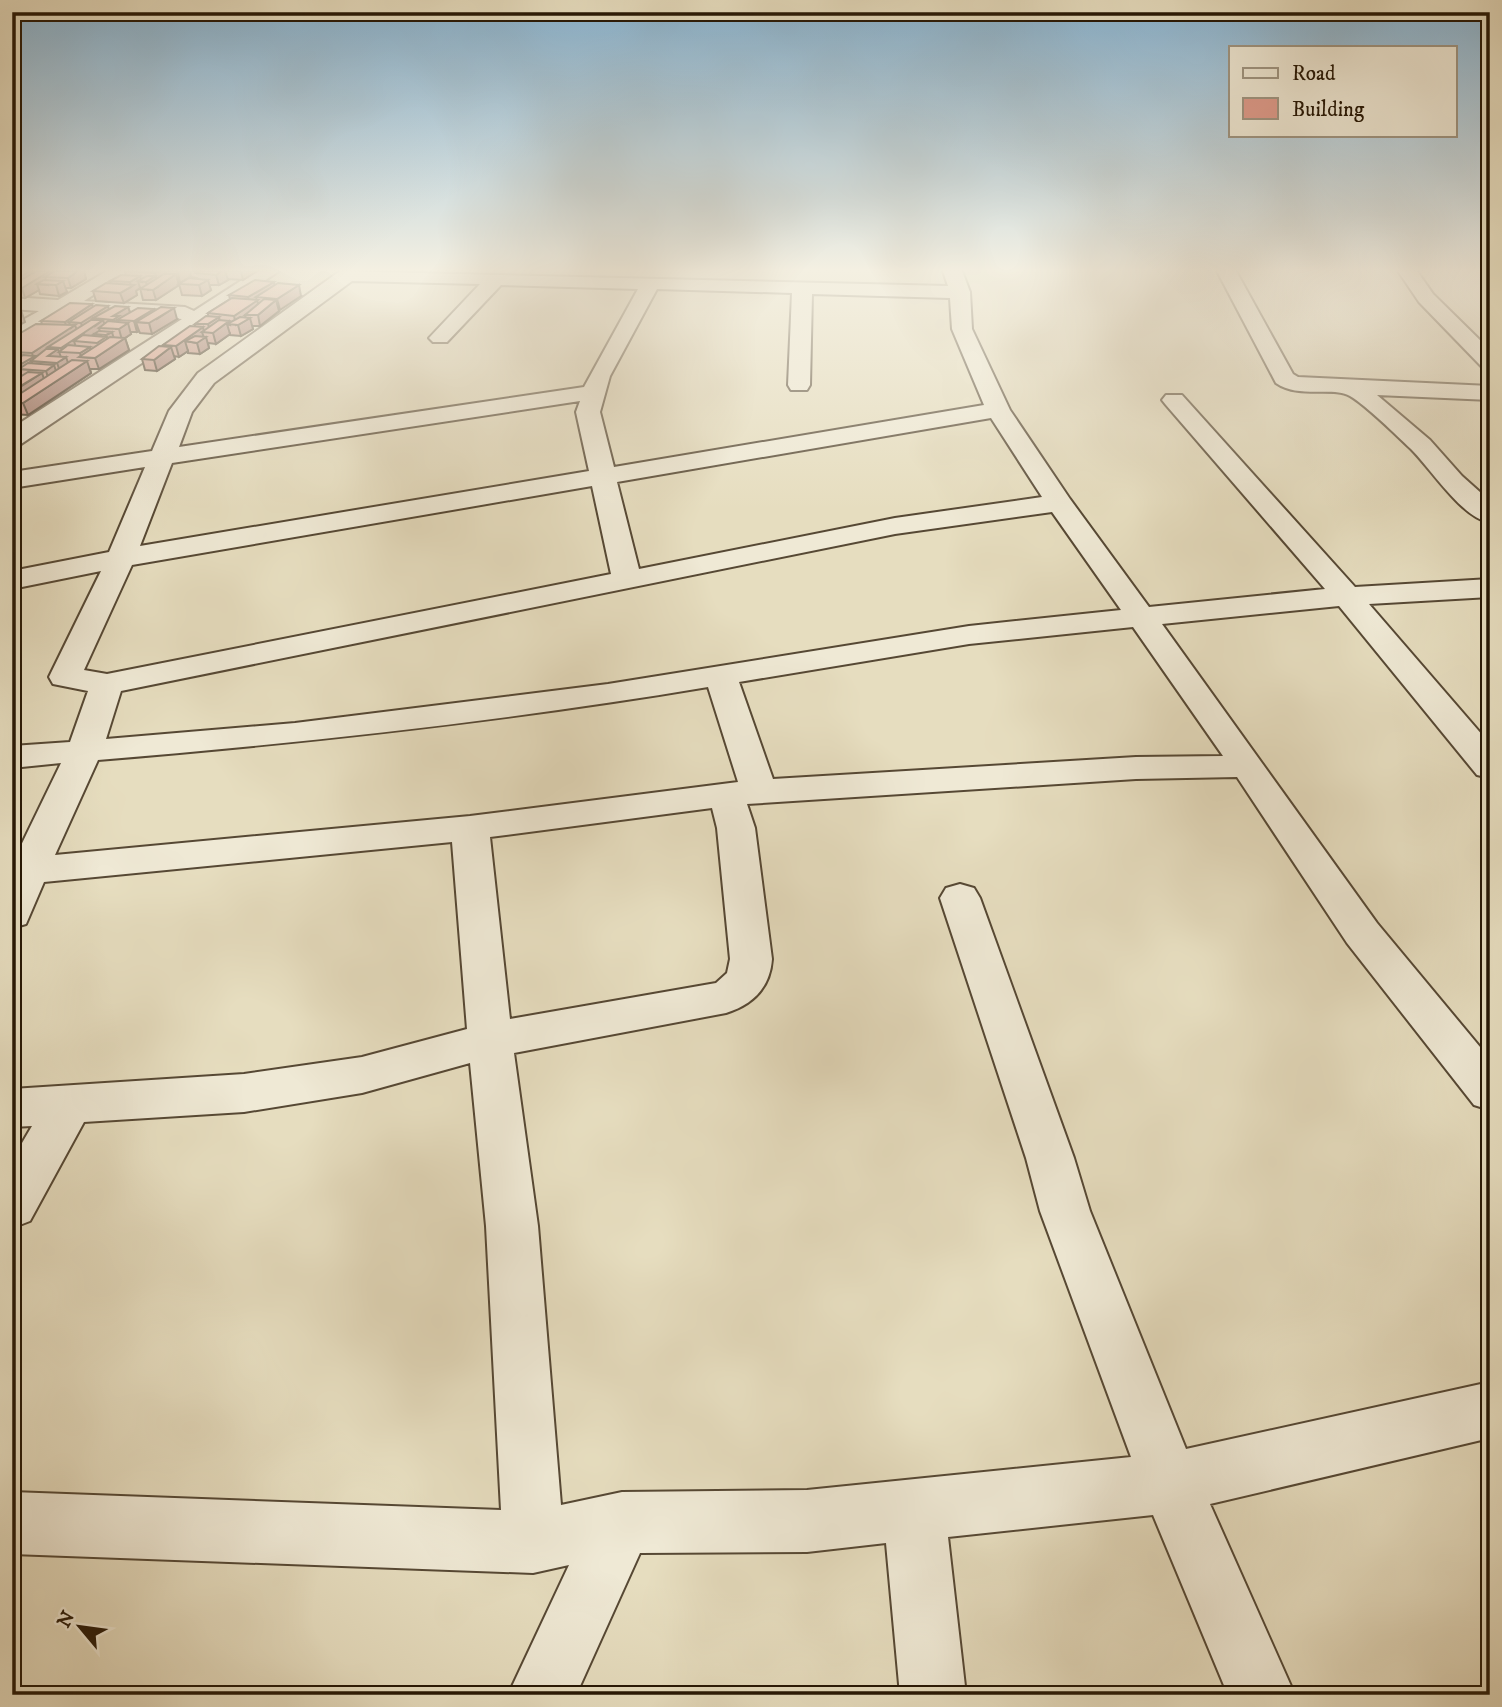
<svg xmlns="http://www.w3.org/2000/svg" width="1502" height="1707" viewBox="0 0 1502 1707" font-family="'IM FELL DW Pica',serif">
  <rect width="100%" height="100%" fill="#e6ddbf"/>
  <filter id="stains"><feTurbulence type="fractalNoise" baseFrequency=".00286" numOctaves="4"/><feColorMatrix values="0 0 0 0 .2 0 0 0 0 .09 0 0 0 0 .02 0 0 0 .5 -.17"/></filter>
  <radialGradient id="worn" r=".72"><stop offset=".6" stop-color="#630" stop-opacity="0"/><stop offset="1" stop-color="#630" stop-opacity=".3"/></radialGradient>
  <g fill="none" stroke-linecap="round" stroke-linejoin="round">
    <defs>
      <g id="minor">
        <path d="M107 271H130L84 301 185 307 194 311 256 271H279L21 444 12 446V428L182 319 65 312 12 341V326L39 311 12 309V297L58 300Z"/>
        <path d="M340 271 948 286 943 271H962L970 292 972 329 1010 410 1070 499 1149 607 1325 589 1166 405 1162 400 1166 395H1182L1355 587 1490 579V597L1369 604 1490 744V778L1477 775 1339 606 1162 624 1377 923 1490 1059V1110L1474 1105 1347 943 1237 777 1136 779 747 804 755 828 772 959C770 988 752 1005 726 1013L514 1053 538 1226 561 1505 622 1492 807 1490 1131 1457 1040 1211 1026 1158 940 898 946 888 960 884 974 888 980 898 1074 1158 1090 1211 1186 1449 1490 1382V1438L1210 1504 1295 1695H1228L1153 1515 948 1537 966 1695H900L886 1543 807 1552 640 1553 576 1695H508L569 1565 533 1573 12 1554V1492L501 1510 486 1226 470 1063 362 1093 244 1112 84 1122 30 1221 12 1228V1160L32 1126 12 1127V1089L244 1074 362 1057 467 1029 452 842 44 882 26 924 12 928V864L61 763 12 768V746L70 742 88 691 53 684 49 677 101 571 12 589V571L109 552 145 467 12 488V472L152 451 169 411 198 373ZM352 281 480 284 429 338 433 342H447L501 285 638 289 584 387 179 447 192 412 214 383ZM657 289 792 293 788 385 791 390H807L810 385 812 294 950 298 952 329 984 405 614 467 600 412 610 376ZM580 401 576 412 589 471 140 546 172 463ZM991 418 1042 497 895 518 639 569 617 482ZM592 486 611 574 107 674 84 670 132 565ZM1052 512 1121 610 969 626 608 684 295 723 106 739 121 691 895 534ZM1133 627 1223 756 1136 757 773 779 739 682 969 644ZM708 687 738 782 470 816 55 855 98 760C302 743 506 721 708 687ZM712 808 717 828 730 959 727 973 716 983 510 1019 490 837Z"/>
        <path d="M1217 271H1236L1293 374 1298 377 1490 386V400L1377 395 1430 440 1462 476 1490 501V523C1460 516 1433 471 1411 449 1396 435 1367 406 1350 396 1333 386 1299 399 1276 383Z"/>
        <path d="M1398 271H1417L1433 294 1490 350V369L1482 367 1419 302Z"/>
      </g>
    </defs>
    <use href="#minor" stroke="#564834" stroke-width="4"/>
    <use href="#minor" fill="#efe9d5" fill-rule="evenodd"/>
  </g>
  <g fill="#c08679" stroke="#261705" stroke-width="2">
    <path d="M12 271H84L86 279 71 288H65L67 292 59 296 40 294 39 290 25 298 13 297 12 295Z"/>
    <path d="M125 271H257L243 280 227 279 228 280 219 285H209L211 290 202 296 182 295 179 284 197 279V278L192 277 191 276 180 283H179V285L156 300H143L140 288 136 291 137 295 124 303 96 301 93 291 111 283 110 281 126 275Z"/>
    <path d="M274 286 301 296 279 309V311L260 326H252L253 329 241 336 230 335V334L216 344 208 343 209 348 200 354 188 353V351L179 357 174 356 175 359 157 371 145 370 142 359 163 347V345L195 326V324L208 316V313L230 299 229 295Z"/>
    <path d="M93 307 109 309 128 307 130 312 155 311 177 319 152 334 140 333 139 331 137 332H130L131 334 125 338 129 350 99 369H90L91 373 28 415 12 414V382L15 380H12V338L42 324 41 321Z"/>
  </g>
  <g fill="#9c6d63" stroke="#261705" stroke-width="2" fill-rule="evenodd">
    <path d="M14 271H66L45 277 48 285 37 284 39 290 25 298 22 288 12 287V281L16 279Z"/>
    <path d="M78 271H84L86 279 71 288 68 278Z"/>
    <path d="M159 271H167L165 272 167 279 158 284 155 273Z"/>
    <path d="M179 271H190L191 276 180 283 178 273Z"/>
    <path d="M222 271H225L228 280 219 285 216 275Z"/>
    <path d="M241 271H257L243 280Z"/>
    <path d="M176 274 179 285 156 300 153 290Z"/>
    <path d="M140 276 142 282 138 281 140 288 136 291 137 295 124 303 120 293 131 287 130 282Z"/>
    <path d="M155 276 158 287 148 290 146 282Z"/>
    <path d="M208 280 211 290 202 296 199 285Z"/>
    <path d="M63 281 67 292 59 296 56 285Z"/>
    <path d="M274 282 276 293 256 297 260 310 245 315 246 320 236 325 234 316 250 305 248 297Z"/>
    <path d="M299 285 301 296 280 310 277 299Z"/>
    <path d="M276 300 279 311 260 326 258 315Z"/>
    <path d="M18 301 25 322 12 329V305Z"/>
    <path d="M92 304 95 314 108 306 111 317 93 318 95 326 103 320 106 328H99L101 335 94 334 95 339 74 341 77 351 62 352 61 348 48 347 50 354 58 349 62 360 66 357 70 369 61 374 57 363 31 361 35 370 19 369 22 378 19 380 14 368 33 357 32 353 67 330 65 322ZM69 322 81 323 84 333 79 336 75 325 71 328Z"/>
    <path d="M128 307 132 318 117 320 120 328 128 323 131 334 122 340 119 329H116L113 316Z"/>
    <path d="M174 308 177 319 152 334 149 323 136 322 139 331 137 332 134 321 154 309 157 319Z"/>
    <path d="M219 317 221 327 229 321 230 325 227 324 230 334 216 344 213 333 210 332 208 324Z"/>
    <path d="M250 318 253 329 241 336 238 325Z"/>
    <path d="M203 327 204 332H202L204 338 206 337 209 348 200 354 197 343 185 341 188 351 179 357 176 346Z"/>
    <path d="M112 332 115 343 110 347 106 335Z"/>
    <path d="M125 338 129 350 99 369 95 358Z"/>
    <path d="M90 347 93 358 81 357 80 353Z"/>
    <path d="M171 347 175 359 157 371 154 360Z"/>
    <path d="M87 361 91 373 28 415 23 403Z"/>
    <path d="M54 365 58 377 50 383 46 371Z"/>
    <path d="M42 373 46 385 18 403 14 391Z"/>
  </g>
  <g fill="#df9c8d" stroke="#261705" stroke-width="2">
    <path d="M20 271H30L12 281V276Z"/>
    <path d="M37 271H50L22 288 12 287V285Z"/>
    <path d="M55 271H78L68 278 45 277Z"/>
    <path d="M126 271H159L155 273Z"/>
    <path d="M199 271H222L216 275 196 273Z"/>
    <path d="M164 274H176L153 290 140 289Z"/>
    <path d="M121 275 140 276 130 282 110 281Z"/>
    <path d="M147 276H155L146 282 138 281Z"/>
    <path d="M189 278 208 280 199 285 179 284Z"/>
    <path d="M44 280 63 281 56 285 37 284Z"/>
    <path d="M255 280 274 282 248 297 229 295Z"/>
    <path d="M106 283 134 285 120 293 93 291Z"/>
    <path d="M278 283 299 285 277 299 256 297Z"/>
    <path d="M232 298 258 300 234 316 208 313Z"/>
    <path d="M264 299 276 300 258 315H245Z"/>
    <path d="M70 303 92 304 65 322 41 321Z"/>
    <path d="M96 305 108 306 81 323 69 322Z"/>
    <path d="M115 306 128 307 113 316H119L113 320 93 318Z"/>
    <path d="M161 307 174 308 149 323 136 322Z"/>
    <path d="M138 308 154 309 134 321 117 320Z"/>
    <path d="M12 310 21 311 12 316Z"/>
    <path d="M206 316 219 317 208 324H195Z"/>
    <path d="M240 317 250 318 238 325 227 324Z"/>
    <path d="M91 320H103L61 348 48 347Z"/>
    <path d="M219 320 229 321 213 333 202 332Z"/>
    <path d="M108 321 128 323 119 329 99 328Z"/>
    <path d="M36 324 75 325 32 353 12 352V338Z"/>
    <path d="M190 326 203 327 176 346 163 345Z"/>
    <path d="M99 331 112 332 106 335 94 334Z"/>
    <path d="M83 335 106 337 97 343 74 341Z"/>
    <path d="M195 336 206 337 197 343 185 341Z"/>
    <path d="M110 337 125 338 95 358 79 357Z"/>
    <path d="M68 345 90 347 80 353 59 352Z"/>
    <path d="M159 346 171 347 154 360 142 359Z"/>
    <path d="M46 349H58L48 356 66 357 57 363 31 361Z"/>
    <path d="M23 355 35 356 14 368H12V361Z"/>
    <path d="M72 360 87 361 23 403H12V399Z"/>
    <path d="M28 363 54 365 46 371 19 369Z"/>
    <path d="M28 372 42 373 12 391V382Z"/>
  </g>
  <linearGradient id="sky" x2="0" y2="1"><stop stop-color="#88b6d6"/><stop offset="0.53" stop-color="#f4f0e2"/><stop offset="1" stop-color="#f4f0e2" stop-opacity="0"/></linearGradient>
  <rect width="1502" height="510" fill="url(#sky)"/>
  <rect width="1502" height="1707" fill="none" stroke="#e6ddbf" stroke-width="42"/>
  <rect x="14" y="14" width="1474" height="1679" fill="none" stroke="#261705" stroke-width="3.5"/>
  <rect x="21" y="21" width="1460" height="1665" fill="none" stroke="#261705" stroke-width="2"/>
  <rect x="1229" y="46" width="228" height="91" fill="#efe9d5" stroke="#9f9582" stroke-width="2"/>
  <rect x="1243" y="68" width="35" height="10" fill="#efe9d5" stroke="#9f9582" stroke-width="2"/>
  <text x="1292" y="80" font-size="21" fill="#261705">Road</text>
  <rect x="1243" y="98" width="35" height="21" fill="#df9c8d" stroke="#9f9582" stroke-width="2"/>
  <text x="1292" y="116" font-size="21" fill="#261705">Building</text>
  <g transform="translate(80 1627) rotate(299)" stroke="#efe9d5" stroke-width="5" paint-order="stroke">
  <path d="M0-5L12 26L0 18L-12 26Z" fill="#261705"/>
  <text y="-10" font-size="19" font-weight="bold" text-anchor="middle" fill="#261705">N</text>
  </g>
  <rect width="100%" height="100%" filter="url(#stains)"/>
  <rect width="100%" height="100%" fill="url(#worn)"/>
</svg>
